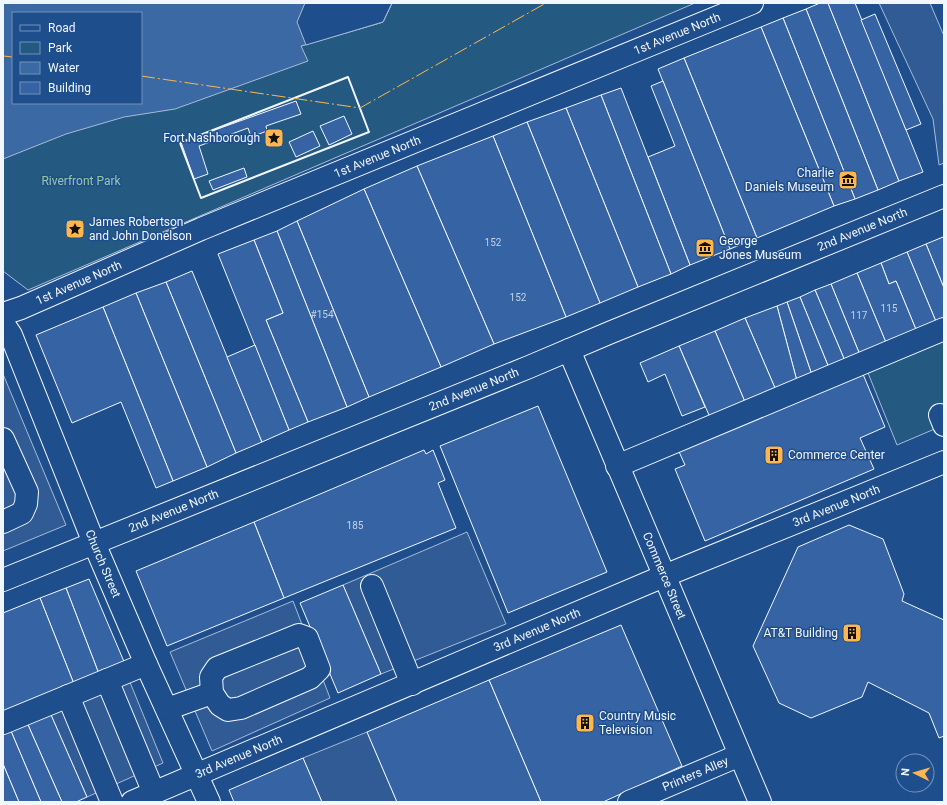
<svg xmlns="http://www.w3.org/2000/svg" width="947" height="805" viewBox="0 0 947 805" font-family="Roboto,sans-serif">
  <rect width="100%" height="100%" fill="#1f4e8c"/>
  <g fill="#245a82" stroke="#a8bbd7">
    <path d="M392 3H695L28 290 3 271V95L13 103H141L301 46 383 22Z"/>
    <path d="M944 335V425L897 445 864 363Z"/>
  </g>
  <g fill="#305b95" stroke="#a8bbd7">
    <path d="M879 3H930L944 36V163L939 165 933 119Z"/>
    <path d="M3 374 66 525 3 551Z"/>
    <path d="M467 532 506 624 381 674 343 585Z"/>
    <path d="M293 601 330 698 212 751 170 652Z"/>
    <path d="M127 675 163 763 87 797 48 708Z"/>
    <path d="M367 732 397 802H322L303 758Z"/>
  </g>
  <path fill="#3b69a3" stroke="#a8bbd7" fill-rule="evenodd" d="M3 3H392L383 22 301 46 308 61 175 109 124 117 66 134 3 159ZM13 13H141V103H13Z"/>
  <path fill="#1f4e8c" stroke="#a8bbd7" d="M305 3H392L383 22 306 45 297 22Z"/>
  <g fill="#3563a3" stroke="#f2f6ff">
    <path d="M820 3H828L899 181 878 190 806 9Z"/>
    <path d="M828 3H855L923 172 899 181Z"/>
    <path d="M806 9 878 190 855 199 783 18Z"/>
    <path d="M875 14 921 124 906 130 861 20Z"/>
    <path d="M783 18 855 199 834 206 761 27Z"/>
    <path d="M761 27 834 206 757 238 684 58Z"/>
    <path d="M684 58 757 238 730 249 658 69Z"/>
    <path d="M663 81 730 249 690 265 648 157 675 146 651 86Z"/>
    <path d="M621 88 690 265 671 274 601 95Z"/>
    <path d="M601 95 671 274 638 287 566 108Z"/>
    <path d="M296 101 301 114 266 126 267 131 251 137 248 128 199 146 208 174 194 179 181 142Z"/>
    <path d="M566 108 638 287 600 303 527 122Z"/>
    <path d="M344 116 352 134 329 145 320 126Z"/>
    <path d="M527 122 600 303 566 317 493 136Z"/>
    <path d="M313 131 320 146 296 157 289 142Z"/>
    <path d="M493 136 566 317 494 344 417 166Z"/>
    <path d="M417 166 494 344 441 367 364 189Z"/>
    <path d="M244 168 247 177 213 190 209 181Z"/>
    <path d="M364 189 441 367 369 397 297 221Z"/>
    <path d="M297 221 369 397 347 407 277 231Z"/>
    <path d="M277 231 347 407 308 422 266 320 283 313 254 240Z"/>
    <path d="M943 237 944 239V288L926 244Z"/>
    <path d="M254 240 283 313 266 320 308 422 289 430 218 254Z"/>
    <path d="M926 244 944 288V321L937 324 907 252Z"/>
    <path d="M907 252 937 324 917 332 896 281 889 284 881 263Z"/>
    <path d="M881 263 889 284 896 281 917 332 887 345 857 273Z"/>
    <path d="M192 271 262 442 236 453 166 282Z"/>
    <path d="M857 273 887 345 860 355 831 284Z"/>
    <path d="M166 282 236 453 207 467 136 293Z"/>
    <path d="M831 284 860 355 845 361 815 290Z"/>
    <path d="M815 290 845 361 829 368 800 297Z"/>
    <path d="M136 293 207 467 173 481 103 307Z"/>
    <path d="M800 297 829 368 812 375 787 302Z"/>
    <path d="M787 302 812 375 797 381 777 306Z"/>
    <path d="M777 306 797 381 775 388 745 318Z"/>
    <path d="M103 307 173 481 156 488 121 402 72 423 36 335Z"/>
    <path d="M745 318 775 388 745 402 715 331Z"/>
    <path d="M715 331 745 402 712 422 679 346Z"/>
    <path d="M255 345 289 430 262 442 227 357Z"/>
    <path d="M679 346 705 407 682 416 665 374 648 382 640 363Z"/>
    <path d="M860 367 885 427 860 438 874 469 705 541 675 469 685 465 676 445Z"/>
    <path d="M538 406 607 572 508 613 440 446Z"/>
    <path d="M424 450 426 454 433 450 445 480 438 483 456 528 284 598 254 522Z"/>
    <path d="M254 522 284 598 167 646 136 571Z"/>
    <path d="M849 525 883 539 904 594 902 601 944 620V736L939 738 929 713 868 682 862 697 811 718 779 703 753 646 798 547Z"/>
    <path d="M89 579 125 664 99 674 66 588Z"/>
    <path d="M343 585 381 674 338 693 300 603Z"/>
    <path d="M66 588 99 674 74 684 40 598Z"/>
    <path d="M40 598 74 684 3 714V613Z"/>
    <path d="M621 625 682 766 603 802H541L489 680Z"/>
    <path d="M489 680 541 802H397L367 732Z"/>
    <path d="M48 708 87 797 76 802H62L25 718Z"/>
    <path d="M25 718 62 802H41L8 724Z"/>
    <path d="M8 724 41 802H19L3 764V726Z"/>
    <path d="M303 758 322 802H234L229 790Z"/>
    <path d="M3 764 19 802H3Z"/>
  </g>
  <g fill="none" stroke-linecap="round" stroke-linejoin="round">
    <defs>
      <g id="minor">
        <path id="s1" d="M3 314 21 308 201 229 752 3"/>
        <path id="s2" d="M3 323 11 335 94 543 146 664 209 802"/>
        <path id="s3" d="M569 350 760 802"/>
        <path d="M940 415 944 425"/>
        <path d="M3 439 27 492 26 504 22 513 3 522"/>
        <path d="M617 466 944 329"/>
        <path id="s4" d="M3 580 529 367 609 333 944 196"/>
        <path d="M372 586 412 684"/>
        <path d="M299 635 307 638 319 669 310 678 241 708 228 710 220 705 212 693 211 677 217 668Z"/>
        <path d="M107 680 154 793"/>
        <path d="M68 696 112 802"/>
        <path d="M167 709 212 693"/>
        <path d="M3 723 146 664"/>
        <path id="s5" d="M132 802 664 576 944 462"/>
        <path id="s6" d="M629 802 740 755"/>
      </g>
    </defs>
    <use href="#minor" stroke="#f2f6ff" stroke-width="24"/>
    <use href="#minor" stroke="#1f4e8c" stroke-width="22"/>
    <path stroke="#f2f6ff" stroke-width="2" d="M348 77 369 132 201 198 180 143Z"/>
    <g stroke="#ffb74d" stroke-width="1" stroke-dasharray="14 3 2 3" stroke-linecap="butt">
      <path d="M3 56 13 57"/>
      <path d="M141 76 360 108 546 3"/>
    </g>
  </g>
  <defs>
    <symbol id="sight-square" viewBox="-11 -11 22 22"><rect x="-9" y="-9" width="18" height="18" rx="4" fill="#ffb74d" stroke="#1f4e8c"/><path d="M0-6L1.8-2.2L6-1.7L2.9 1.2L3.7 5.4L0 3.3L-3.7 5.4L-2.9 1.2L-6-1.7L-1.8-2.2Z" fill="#111"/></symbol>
    <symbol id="museum-square" viewBox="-11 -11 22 22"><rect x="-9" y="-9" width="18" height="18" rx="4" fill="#ffb74d" stroke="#1f4e8c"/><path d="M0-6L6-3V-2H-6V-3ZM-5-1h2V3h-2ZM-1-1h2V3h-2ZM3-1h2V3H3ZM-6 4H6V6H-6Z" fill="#111"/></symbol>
    <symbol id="building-square" viewBox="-11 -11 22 22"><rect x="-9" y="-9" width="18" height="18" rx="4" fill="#ffb74d" stroke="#1f4e8c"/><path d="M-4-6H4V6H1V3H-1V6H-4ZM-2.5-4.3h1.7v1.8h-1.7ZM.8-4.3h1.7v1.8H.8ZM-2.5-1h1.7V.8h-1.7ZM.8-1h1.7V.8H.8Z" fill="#111"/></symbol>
  </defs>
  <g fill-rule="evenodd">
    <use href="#sight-square" x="263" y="127" width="22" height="22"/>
    <use href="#museum-square" x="837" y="169" width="22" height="22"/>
    <use href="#sight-square" x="64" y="218" width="22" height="22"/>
    <use href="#museum-square" x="694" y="237" width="22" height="22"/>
    <use href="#building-square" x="763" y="444" width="22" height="22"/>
    <use href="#building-square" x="841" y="622" width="22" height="22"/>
    <use href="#building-square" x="574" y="712" width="22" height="22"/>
  </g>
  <g text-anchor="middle" stroke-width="3" stroke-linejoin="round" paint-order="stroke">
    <g font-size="10" fill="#c3d1e8">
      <text x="493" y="246">152</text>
      <text x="518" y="301">152</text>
      <text x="889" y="312">115</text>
      <text x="322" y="318">#154</text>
      <text x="859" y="319">117</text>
      <text x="355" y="529">185</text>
    </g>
    <g font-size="12" fill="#f2f6ff" stroke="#1f4e8c">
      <text dy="4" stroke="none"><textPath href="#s1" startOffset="730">1st Avenue North</textPath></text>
      <text dy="4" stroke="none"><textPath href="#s1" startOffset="406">1st Avenue North</textPath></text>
      <text dy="4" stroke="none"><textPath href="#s4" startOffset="928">2nd Avenue North</textPath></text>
      <text dy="4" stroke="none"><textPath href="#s1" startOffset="82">1st Avenue North</textPath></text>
      <text dy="4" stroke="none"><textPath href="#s4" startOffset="508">2nd Avenue North</textPath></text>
      <text dy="4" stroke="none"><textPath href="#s5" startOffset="764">3rd Avenue North</textPath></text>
      <text dy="4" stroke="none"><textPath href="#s4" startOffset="184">2nd Avenue North</textPath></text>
      <text dy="4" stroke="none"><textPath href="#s2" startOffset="261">Church Street</textPath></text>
      <text dy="4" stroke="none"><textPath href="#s3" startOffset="245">Commerce Street</textPath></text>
      <text dy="4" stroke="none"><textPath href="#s5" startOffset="440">3rd Avenue North</textPath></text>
      <text dy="4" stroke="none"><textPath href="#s5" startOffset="116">3rd Avenue North</textPath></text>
      <text dy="4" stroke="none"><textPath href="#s6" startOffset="72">Printers Alley</textPath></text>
    </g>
    <g font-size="12" fill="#f2f6ff" stroke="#1f4e8c" text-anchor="start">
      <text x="260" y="142" text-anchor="end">Fort Nashborough</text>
      <text x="834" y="177" text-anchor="end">Charlie<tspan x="834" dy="14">Daniels Museum</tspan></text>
      <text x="89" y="226">James Robertson<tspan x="89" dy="14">and John Donelson</tspan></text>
      <text x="719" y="245">George<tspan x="719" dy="14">Jones Museum</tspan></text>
      <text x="788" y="459">Commerce Center</text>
      <text x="838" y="637" text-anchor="end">AT&amp;T Building</text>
      <text x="599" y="720">Country Music<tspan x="599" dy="14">Television</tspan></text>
    </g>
    <g font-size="12" fill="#97c8a6" stroke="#1f4e8c">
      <text x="81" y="185">Riverfront Park</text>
    </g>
  </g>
  <rect width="947" height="805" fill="none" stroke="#f2f6ff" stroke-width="8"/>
  <rect x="12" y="12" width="130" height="92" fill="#1f4e8c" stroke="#7391ba"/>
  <rect x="20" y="25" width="20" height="6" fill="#1f4e8c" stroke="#7391ba"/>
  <text x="48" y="32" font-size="12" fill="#f2f6ff">Road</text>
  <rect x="20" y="42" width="20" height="12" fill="#245a82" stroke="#7391ba"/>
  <text x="48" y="52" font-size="12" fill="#f2f6ff">Park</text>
  <rect x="20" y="62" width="20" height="12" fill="#3b69a3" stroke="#7391ba"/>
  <text x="48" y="72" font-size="12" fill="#f2f6ff">Water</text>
  <rect x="20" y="82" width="20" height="12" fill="#3563a3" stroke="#7391ba"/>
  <text x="48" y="92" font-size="12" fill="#f2f6ff">Building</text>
  <g transform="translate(915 773) rotate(275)"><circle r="19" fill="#1f4e8c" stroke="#7391ba"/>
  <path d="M0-3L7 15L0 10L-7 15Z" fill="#ffb74d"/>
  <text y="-6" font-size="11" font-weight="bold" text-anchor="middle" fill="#f2f6ff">N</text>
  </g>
</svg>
